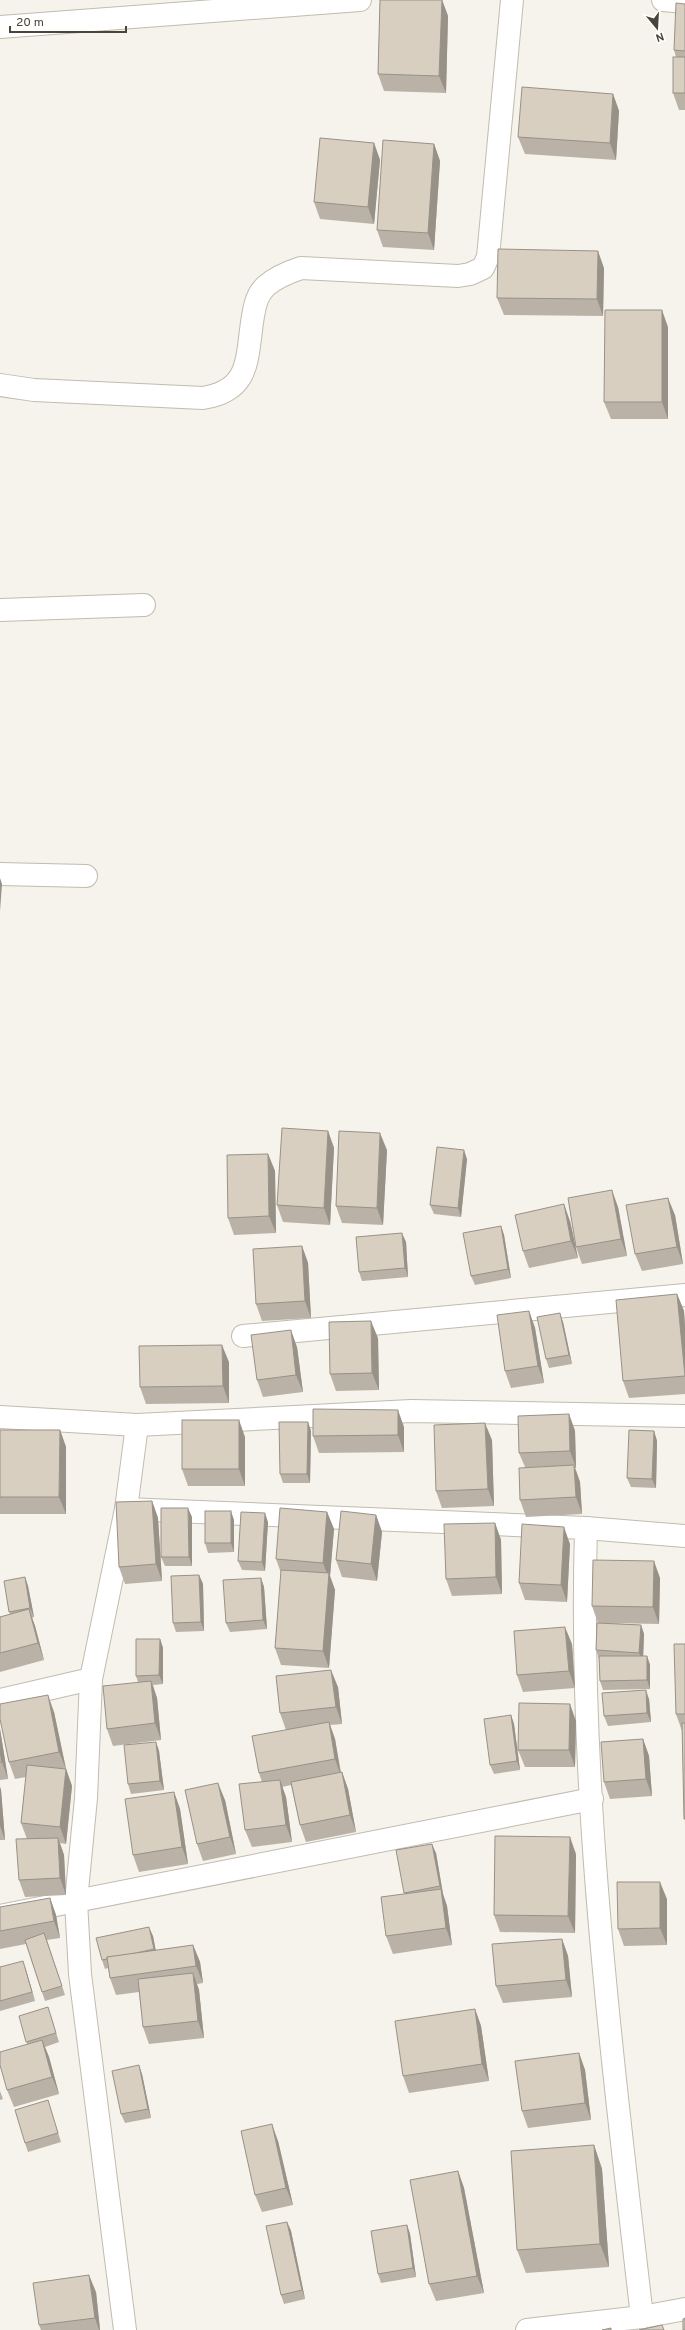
<svg xmlns="http://www.w3.org/2000/svg" width="685" height="2330" viewBox="0 0 685 2330" font-family="Overpass,sans-serif">
  <rect width="100%" height="100%" fill="#f6f3ec"/>
  <g fill="none" stroke-linecap="round" stroke-linejoin="round">
    <defs>
      <g id="minor">
        <path d="M663 0 685 2"/>
        <path d="M0 27 360 0"/>
        <path d="M0 385 34 390 203 398C252 390 246 358 253 316 255 305 257 294 266 286 276 277 289 272 301 268L458 276 470 274 483 268 488 257 512 0"/>
        <path d="M0 610 144 605"/>
        <path d="M0 874 86 876"/>
        <path d="M243 1336 685 1295"/>
        <path d="M0 1417 137 1425 411 1411 685 1416"/>
        <path d="M126 1509 137 1425"/>
        <path d="M586 1528 685 1536"/>
        <path d="M0 1700 91 1679"/>
        <path d="M0 1916 592 1799"/>
        <path d="M125 2330 80 1974 76 1901 86 1798 91 1679 126 1509 586 1528C578 1792 612 2055 642 2317"/>
        <path d="M527 2330 642 2317 685 2309"/>
      </g>
    </defs>
    <use href="#minor" stroke="#c2bbae" stroke-width="24"/>
    <use href="#minor" stroke="#fff" stroke-width="22"/>
  </g>
  <g fill="#bab2a6">
    <path d="M380 0H442L448 16 446 93 384 91 378 74Z"/>
    <path d="M685 4V110H679L673 93 676 57 674 50Z"/>
    <path d="M613 94 619 111 616 160 525 154 518 137Z"/>
    <path d="M374 143 380 160 374 224 320 219 314 202Z"/>
    <path d="M434 144 440 161 434 250 383 247 377 230Z"/>
    <path d="M604 268 603 316 504 315 497 298Z"/>
    <path d="M668 327V419H611L604 402Z"/>
    <path d="M328 1131 334 1148 330 1225 283 1222 277 1205Z"/>
    <path d="M387 1150 383 1225 342 1223 336 1206Z"/>
    <path d="M268 1154 275 1171 276 1233 234 1235 228 1218Z"/>
    <path d="M467 1159 461 1217 434 1214 430 1205Z"/>
    <path d="M618 1207 627 1256 582 1264 576 1247Z"/>
    <path d="M675 1215 683 1264 642 1271 635 1254Z"/>
    <path d="M570 1221 578 1258 529 1268 523 1251Z"/>
    <path d="M501 1226 504 1235 511 1278 475 1285 471 1276Z"/>
    <path d="M406 1242 408 1277 362 1281 359 1272Z"/>
    <path d="M302 1246 308 1263 311 1318 262 1321 256 1304Z"/>
    <path d="M677 1294 684 1311 685 1327V1394L629 1398 623 1381Z"/>
    <path d="M529 1311 535 1328 544 1383 511 1388 505 1371Z"/>
    <path d="M563 1322 572 1364 549 1368 546 1359Z"/>
    <path d="M378 1338 379 1390 336 1391 330 1374Z"/>
    <path d="M297 1347 303 1392 263 1397 257 1380Z"/>
    <path d="M229 1362V1403L146 1404 140 1387Z"/>
    <path d="M569 1414 575 1431 576 1468H575L580 1482 582 1514 526 1517 520 1500 525 1467 519 1453Z"/>
    <path d="M308 1422 311 1431 310 1483H283L280 1474Z"/>
    <path d="M404 1427V1452L319 1453 313 1436Z"/>
    <path d="M0 1430H60L66 1447V1514H0Z"/>
    <path d="M654 1431 657 1441 656 1488 631 1487 627 1478Z"/>
    <path d="M245 1437V1486H188L182 1469Z"/>
    <path d="M492 1440 494 1506 442 1508 436 1491Z"/>
    <path d="M152 1501 158 1518 162 1581 125 1584 119 1567Z"/>
    <path d="M327 1512 334 1529 330 1576 335 1590 329 1668 281 1665 275 1648 281 1573 276 1559Z"/>
    <path d="M376 1515 382 1532 377 1581 342 1577 336 1560Z"/>
    <path d="M192 1517V1566H165L161 1557Z"/>
    <path d="M234 1520V1552L208 1553 205 1543Z"/>
    <path d="M268 1522 265 1571 242 1570 238 1561Z"/>
    <path d="M495 1523 501 1540 502 1594 452 1596 446 1579Z"/>
    <path d="M570 1544 567 1602 525 1600 519 1583Z"/>
    <path d="M199 1575 203 1584 204 1631 176 1632 173 1623Z"/>
    <path d="M25 1577 28 1586 34 1617 32 1618 35 1626 44 1660 0 1672V1617L10 1614 9 1612Z"/>
    <path d="M261 1578 264 1587 267 1629 230 1632 226 1623Z"/>
    <path d="M660 1578 659 1624 609 1623 641 1625 644 1634 643 1656H647L650 1665V1689L603 1690 600 1681 599 1659 596 1650 598 1623 592 1606Z"/>
    <path d="M160 1639 163 1648V1684L153 1685 157 1698 161 1740 113 1746 107 1729 138 1682 136 1676Z"/>
    <path d="M572 1644 575 1688 523 1692 517 1675Z"/>
    <path d="M685 1644V1820L684 1819 682 1731 676 1714Z"/>
    <path d="M338 1687 342 1724 330 1725 335 1739 341 1772H342L348 1789 356 1832 306 1842 300 1825 291 1785 282 1787 286 1797 292 1842 252 1847 245 1830 262 1782 259 1773 286 1730 280 1713Z"/>
    <path d="M649 1699 651 1722 608 1726 604 1716Z"/>
    <path d="M54 1712 66 1769 72 1786 66 1844 60 1843 64 1855 66 1895 25 1897 19 1880 27 1839 21 1823 26 1777 15 1779 9 1762Z"/>
    <path d="M511 1715 514 1724 520 1770 494 1774 490 1765Z"/>
    <path d="M576 1721 575 1767H525L518 1750Z"/>
    <path d="M0 1729 8 1779 0 1780Z"/>
    <path d="M643 1739 649 1756 652 1796 610 1799 604 1782Z"/>
    <path d="M156 1742 159 1751 164 1790 131 1794 128 1784Z"/>
    <path d="M0 1787 1 1790 5 1840H0Z"/>
    <path d="M174 1792 180 1809 188 1864 139 1872 133 1855Z"/>
    <path d="M225 1800 236 1854 203 1861 197 1844Z"/>
    <path d="M436 1853 443 1894 447 1906 452 1945 393 1954 386 1936 404 1894V1893Z"/>
    <path d="M576 1854 575 1933 500 1932 494 1915Z"/>
    <path d="M50 1898 56 1915 60 1938 47 1940 65 1995 45 2001 26 1944 0 1949V1907Z"/>
    <path d="M667 1899V1945L624 1946 618 1929Z"/>
    <path d="M153 1936 156 1951 193 1945 200 1962 203 1983 197 1984 199 1990 204 2038 149 2044 143 2027 139 1992 116 1995 110 1978 108 1968 105 1969 102 1960Z"/>
    <path d="M562 1939 568 1956 572 1997 503 2003 496 1986Z"/>
    <path d="M0 1967 26 1970 35 2001 0 2011Z"/>
    <path d="M475 2009 481 2026 489 2081 409 2093 403 2076Z"/>
    <path d="M19 2016H51L59 2042 45 2047 49 2057 59 2094 14 2107 7 2090 27 2044Z"/>
    <path d="M579 2053 585 2070 591 2120 528 2128 522 2111Z"/>
    <path d="M142 2074 151 2118 125 2123 121 2114Z"/>
    <path d="M0 2091 3 2099 0 2100Z"/>
    <path d="M48 2100 61 2142 28 2152 25 2143Z"/>
    <path d="M278 2141 293 2205 262 2212 255 2195Z"/>
    <path d="M594 2145 602 2169 609 2267 526 2273 517 2250Z"/>
    <path d="M458 2171 464 2188 484 2293 436 2301 429 2284Z"/>
    <path d="M287 2222 291 2231 305 2299 284 2304 281 2295Z"/>
    <path d="M407 2225 410 2234 416 2277 381 2283 378 2274Z"/>
    <path d="M96 2292 100 2330H41L39 2325Z"/>
  </g>
  <g fill="#979187">
    <path d="M442 0 448 16 446 93 439 76Z"/>
    <path d="M613 94 619 111 616 160 610 143Z"/>
    <path d="M374 143 380 160 374 224 368 207Z"/>
    <path d="M434 144 440 161 434 250 428 233Z"/>
    <path d="M598 251 604 268 603 316 597 299Z"/>
    <path d="M662 310 668 327V419L662 402Z"/>
    <path d="M0 878 2 884 0 911Z"/>
    <path d="M328 1131 334 1148 330 1225 324 1208Z"/>
    <path d="M380 1133 387 1150 383 1225 377 1208Z"/>
    <path d="M464 1150 467 1159 461 1217 458 1208Z"/>
    <path d="M268 1154 275 1171 276 1233 269 1216Z"/>
    <path d="M612 1190 618 1207 627 1256 621 1239Z"/>
    <path d="M668 1198 675 1215 683 1264 677 1247Z"/>
    <path d="M564 1204 570 1221 578 1258 571 1241Z"/>
    <path d="M501 1226 504 1235 511 1278 508 1269Z"/>
    <path d="M402 1233 406 1242 408 1277 405 1268Z"/>
    <path d="M302 1246 308 1263 311 1318 305 1301Z"/>
    <path d="M677 1294 684 1311 685 1327V1377Z"/>
    <path d="M529 1311 535 1328 544 1383 538 1366Z"/>
    <path d="M560 1313 563 1322 572 1364 569 1355Z"/>
    <path d="M371 1321 378 1338 379 1390 372 1373Z"/>
    <path d="M291 1330 297 1347 303 1392 296 1375Z"/>
    <path d="M222 1345 229 1362V1403L223 1386Z"/>
    <path d="M398 1410 404 1427V1452L398 1435Z"/>
    <path d="M569 1414 575 1431 576 1468 570 1451Z"/>
    <path d="M239 1420 245 1437V1486L239 1469Z"/>
    <path d="M308 1422 311 1431 310 1483 307 1474Z"/>
    <path d="M485 1423 492 1440 494 1506 488 1489Z"/>
    <path d="M60 1430 66 1447V1514L59 1497Z"/>
    <path d="M654 1431 657 1441 656 1488 652 1479Z"/>
    <path d="M574 1465 580 1482 582 1514 576 1497Z"/>
    <path d="M152 1501 158 1518 162 1581 156 1564Z"/>
    <path d="M188 1508 192 1517V1566L189 1557Z"/>
    <path d="M231 1511 234 1520V1552L231 1543Z"/>
    <path d="M327 1512 334 1529 330 1576 335 1590 329 1668 323 1651 328 1576 323 1563Z"/>
    <path d="M265 1513 268 1522 265 1571 262 1562Z"/>
    <path d="M376 1515 382 1532 377 1581 371 1564Z"/>
    <path d="M495 1523 501 1540 502 1594 496 1577Z"/>
    <path d="M564 1527 570 1544 567 1602 561 1585Z"/>
    <path d="M654 1561 660 1578 659 1624 653 1607Z"/>
    <path d="M199 1575 203 1584 204 1631 201 1622Z"/>
    <path d="M25 1577 28 1586 34 1617 30 1608Z"/>
    <path d="M261 1578 264 1587 267 1629 263 1620Z"/>
    <path d="M29 1609 35 1626 44 1660 38 1643Z"/>
    <path d="M641 1625 644 1634 643 1662 639 1653Z"/>
    <path d="M565 1627 572 1644 575 1688 569 1671Z"/>
    <path d="M160 1639 163 1648V1684L159 1675Z"/>
    <path d="M647 1656 650 1665V1689L647 1680Z"/>
    <path d="M331 1670 338 1687 342 1724 336 1707Z"/>
    <path d="M151 1681 157 1698 161 1740 155 1723Z"/>
    <path d="M646 1690 649 1699 651 1722 647 1713Z"/>
    <path d="M48 1695 54 1712 66 1769 59 1752Z"/>
    <path d="M570 1704 576 1721 575 1767 569 1750Z"/>
    <path d="M511 1715 514 1724 520 1770 517 1761Z"/>
    <path d="M329 1722 335 1739 341 1776 335 1759Z"/>
    <path d="M0 1729 8 1779 2 1762 0 1752Z"/>
    <path d="M643 1739 649 1756 652 1796 646 1779Z"/>
    <path d="M156 1742 159 1751 164 1790 160 1781Z"/>
    <path d="M66 1769 72 1786 66 1844 60 1827Z"/>
    <path d="M342 1772 348 1789 356 1832 350 1815Z"/>
    <path d="M280 1780 286 1797 292 1842 286 1825Z"/>
    <path d="M218 1783 225 1800 236 1854 230 1837Z"/>
    <path d="M0 1787 1 1790 5 1840 0 1826Z"/>
    <path d="M174 1792 180 1809 188 1864 182 1847Z"/>
    <path d="M570 1837 576 1854 575 1933 568 1916Z"/>
    <path d="M58 1838 64 1855 66 1895 60 1878Z"/>
    <path d="M432 1844 436 1853 443 1894 447 1906 452 1945 446 1928 441 1890 440 1886Z"/>
    <path d="M660 1882 667 1899V1945L660 1928Z"/>
    <path d="M50 1898 56 1915 60 1938 54 1921Z"/>
    <path d="M149 1927 153 1936 157 1958 154 1949Z"/>
    <path d="M562 1939 568 1956 572 1997 566 1980Z"/>
    <path d="M193 1945 200 1962 203 1983 196 1966Z"/>
    <path d="M23 1961 26 1970 35 2001 32 1992Z"/>
    <path d="M193 1973 199 1990 204 2038 198 2021Z"/>
    <path d="M475 2009 481 2026 489 2081 482 2064Z"/>
    <path d="M42 2040 49 2057 59 2094 52 2077Z"/>
    <path d="M579 2053 585 2070 591 2120 585 2103Z"/>
    <path d="M139 2065 142 2074 151 2118 148 2109Z"/>
    <path d="M272 2124 278 2141 293 2205 286 2188Z"/>
    <path d="M594 2145 602 2169 609 2267 600 2244Z"/>
    <path d="M458 2171 464 2188 484 2293 477 2276Z"/>
    <path d="M287 2222 291 2231 305 2299 302 2290Z"/>
    <path d="M407 2225 410 2234 416 2277 413 2268Z"/>
    <path d="M89 2275 96 2292 100 2330H99L95 2318Z"/>
  </g>
  <g fill="#d8cfc1" stroke="#979187">
    <path d="M380 0H442L439 76 378 74Z"/>
    <path d="M676 3 685 4V51L674 50Z"/>
    <rect x="673" y="57" width="12" height="36"/>
    <path d="M522 87 613 94 610 143 518 137Z"/>
    <path d="M320 138 374 143 368 207 314 202Z"/>
    <path d="M383 140 434 144 428 233 377 230Z"/>
    <path d="M498 249 598 251 597 299 497 298Z"/>
    <path d="M605 310H662V402H604Z"/>
    <path d="M282 1128 328 1131 324 1208 277 1205Z"/>
    <path d="M339 1131 380 1133 377 1208 336 1206Z"/>
    <path d="M437 1147 464 1150 458 1208 430 1205Z"/>
    <path d="M268 1154 269 1216 228 1218 227 1155Z"/>
    <path d="M612 1190 621 1239 576 1247 568 1198Z"/>
    <path d="M668 1198 677 1247 635 1254 626 1205Z"/>
    <path d="M564 1204 571 1241 523 1251 515 1215Z"/>
    <path d="M501 1226 508 1269 471 1276 463 1233Z"/>
    <path d="M402 1233 405 1268 359 1272 356 1237Z"/>
    <path d="M302 1246 305 1301 256 1304 253 1249Z"/>
    <path d="M677 1294 685 1376 623 1381 616 1300Z"/>
    <path d="M529 1311 538 1366 505 1371 497 1315Z"/>
    <path d="M560 1313 569 1355 546 1359 537 1317Z"/>
    <path d="M371 1321 372 1373 330 1374 329 1322Z"/>
    <path d="M291 1330 296 1375 257 1380 251 1335Z"/>
    <path d="M222 1345 223 1386 140 1387 139 1346Z"/>
    <path d="M313 1409 398 1410V1435L313 1436Z"/>
    <path d="M569 1414 570 1451 519 1453 518 1416Z"/>
    <rect x="182" y="1420" width="57" height="49"/>
    <path d="M279 1422H308L307 1474H280Z"/>
    <path d="M485 1423 488 1489 436 1491 434 1425Z"/>
    <path d="M0 1430H60L59 1497H0Z"/>
    <path d="M629 1430 654 1431 652 1479 627 1478Z"/>
    <path d="M574 1465 576 1497 520 1500 519 1468Z"/>
    <path d="M152 1501 156 1564 119 1567 116 1502Z"/>
    <path d="M161 1508H188L189 1557H161Z"/>
    <path d="M280 1508 327 1512 323 1563 276 1559Z"/>
    <rect x="205" y="1511" width="26" height="32"/>
    <path d="M341 1511 376 1515 371 1564 336 1560Z"/>
    <path d="M241 1512 265 1513 262 1562 238 1561Z"/>
    <path d="M495 1523 496 1577 446 1579 444 1524Z"/>
    <path d="M522 1524 564 1527 561 1585 519 1583Z"/>
    <path d="M593 1560 654 1561 653 1607 592 1606Z"/>
    <path d="M281 1570 329 1573 323 1651 275 1648Z"/>
    <path d="M199 1575 201 1622 173 1623 171 1576Z"/>
    <path d="M25 1577 30 1608 9 1612 4 1581Z"/>
    <path d="M261 1578 263 1620 226 1623 223 1580Z"/>
    <path d="M29 1609 38 1643 0 1653V1617Z"/>
    <path d="M597 1623 641 1625 639 1653 596 1650Z"/>
    <path d="M565 1627 569 1671 517 1675 514 1631Z"/>
    <path d="M136 1639H160L159 1675 136 1676Z"/>
    <path d="M674 1644H685V1714H676Z"/>
    <path d="M599 1656H647V1680L600 1681Z"/>
    <path d="M331 1670 336 1707 280 1713 276 1676Z"/>
    <path d="M151 1681 155 1723 107 1729 103 1686Z"/>
    <path d="M646 1690 647 1713 604 1716 602 1693Z"/>
    <path d="M48 1695 59 1752 9 1762 0 1719V1704Z"/>
    <path d="M519 1703 570 1704 569 1750H518Z"/>
    <path d="M511 1715 517 1761 490 1765 484 1719Z"/>
    <path d="M329 1722 335 1759 259 1773 252 1736Z"/>
    <path d="M682 1723H685V1819H684Z"/>
    <path d="M643 1739 646 1779 604 1782 601 1742Z"/>
    <path d="M156 1742 160 1781 128 1784 124 1745Z"/>
    <path d="M0 1752 2 1762H0Z"/>
    <path d="M27 1765 66 1769 60 1827 21 1823Z"/>
    <path d="M342 1772 350 1815 300 1825 291 1782Z"/>
    <path d="M280 1780 286 1825 245 1830 239 1784Z"/>
    <path d="M218 1783 230 1837 197 1844 185 1790Z"/>
    <path d="M174 1792 182 1847 133 1855 125 1799Z"/>
    <path d="M495 1836 570 1837 568 1916 494 1915Z"/>
    <path d="M58 1838 60 1878 19 1880 16 1839Z"/>
    <path d="M432 1844 440 1886 404 1893 396 1850Z"/>
    <path d="M617 1882H660V1928L618 1929Z"/>
    <path d="M441 1889 446 1928 386 1936 381 1897Z"/>
    <path d="M50 1898 54 1921 0 1931V1907Z"/>
    <path d="M149 1927 154 1949 127 1955 107 1957V1959L102 1960 96 1938Z"/>
    <path d="M44 1933 62 1986 42 1992 25 1940Z"/>
    <path d="M562 1939 566 1980 496 1986 492 1944Z"/>
    <path d="M193 1945 196 1966 110 1978 107 1957Z"/>
    <path d="M23 1961 32 1992 0 2001V1967Z"/>
    <path d="M193 1973 198 2021 143 2027 138 1979Z"/>
    <path d="M48 2007 56 2033 26 2042 19 2016Z"/>
    <path d="M475 2009 482 2064 403 2076 395 2021Z"/>
    <path d="M42 2040 52 2077 7 2090 0 2065V2052Z"/>
    <path d="M579 2053 585 2103 522 2111 515 2061Z"/>
    <path d="M139 2065 148 2109 121 2114 112 2071Z"/>
    <path d="M48 2100 58 2133 25 2143 15 2110Z"/>
    <path d="M272 2124 286 2188 255 2195 241 2131Z"/>
    <path d="M594 2145 600 2244 517 2250 511 2151Z"/>
    <path d="M458 2171 477 2276 429 2284 410 2180Z"/>
    <path d="M287 2222 302 2290 281 2295 266 2226Z"/>
    <path d="M407 2225 413 2268 378 2274 371 2231Z"/>
    <path d="M89 2275 95 2318 39 2325 33 2283Z"/>
    <path d="M685 2318V2330H683V2319Z"/>
    <path d="M662 2325 664 2330H639Z"/>
    <path d="M611 2328V2330H602Z"/>
  </g>
  <g transform="translate(657 28) rotate(162)" stroke="#ffffff" stroke-width="3" paint-order="stroke">
  <path d="M0-3L7 15L0 10L-7 15Z" fill="#4b4439"/>
  <text y="-6" font-size="11" font-weight="bold" text-anchor="middle" fill="#4b4439">N</text>
  </g>
  <path d="M10 26v6h116v-6" fill="none" stroke="#4b4439" stroke-width="2"/>
  <text x="16" y="26" font-size="12" fill="#4b4439" stroke="#ffffff" stroke-width="3" paint-order="stroke">20 m</text>
</svg>
